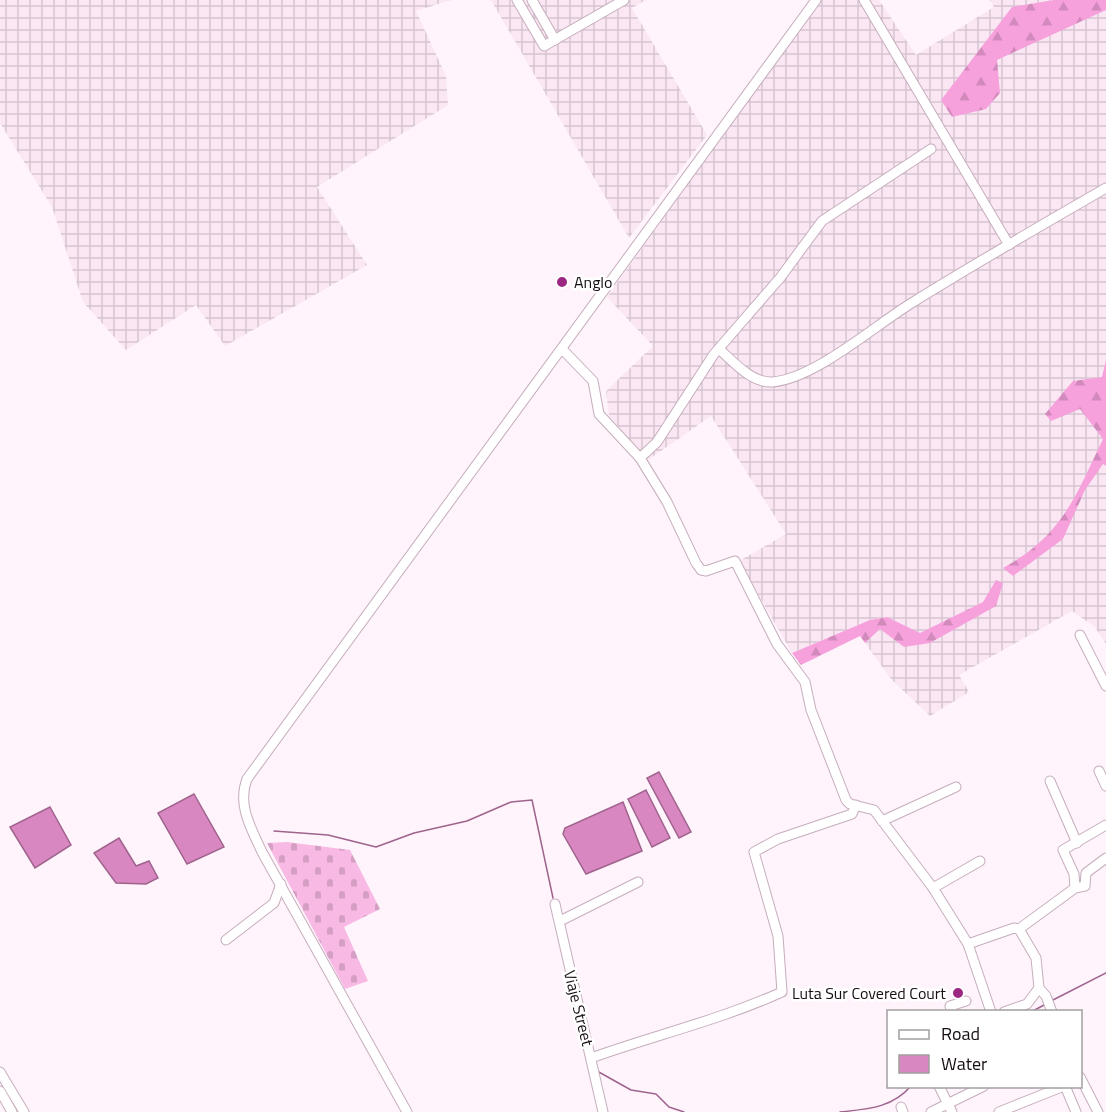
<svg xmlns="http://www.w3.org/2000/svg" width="1106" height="1112" viewBox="0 0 1106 1112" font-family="'Titillium Web',sans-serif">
  <defs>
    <pattern id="industrial-grid" width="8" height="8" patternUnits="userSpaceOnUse" patternTransform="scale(1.5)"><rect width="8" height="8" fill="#fbe7f4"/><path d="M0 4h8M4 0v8" fill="none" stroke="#d6c5d0"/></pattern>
    <pattern id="forest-firs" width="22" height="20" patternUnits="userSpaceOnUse" patternTransform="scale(1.5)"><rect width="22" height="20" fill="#f6a1dc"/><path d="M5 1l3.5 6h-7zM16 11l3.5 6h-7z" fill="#d289bc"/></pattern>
    <pattern id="cemetery-stones" width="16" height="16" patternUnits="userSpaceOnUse" patternTransform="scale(1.5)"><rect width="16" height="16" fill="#f8bae4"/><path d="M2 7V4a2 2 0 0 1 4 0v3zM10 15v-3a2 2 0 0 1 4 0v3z" fill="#d49fc3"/></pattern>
  </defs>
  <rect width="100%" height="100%" fill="#fff4fb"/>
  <g fill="url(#industrial-grid)">
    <path d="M0 0H451L416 11 446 76 448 105 317 187 367 265 225 346 196 305 126 350 83 302 52 207 0 123Z"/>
    <path d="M491 0H646L632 8 707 135 629 238Z"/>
    <path d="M820 0H879L916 55 994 7 990 0H1106V644L1095 627 1072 611 959 675 969 692 930 716 891 679 865 643 880 629 904 647 983 602 920 634 887 617 870 620 792 653 739 561 786 534 711 416 648 460 609 416 606 391 653 346 607 297Z"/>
  </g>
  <g fill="url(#forest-firs)">
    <path d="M1054 0H1106V10L997 60 1000 93 986 109 952 117 941 100 1012 7Z"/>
    <path d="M1106 360V466L1103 464 1085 490 1063 539 1013 576 1003 568C1063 535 1075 497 1103 439L1080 409 1051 421 1045 414 1073 381 1102 377Z"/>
    <path d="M996 580 1003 583 996 606 930 643 904 647 880 629 865 643 860 636 801 665 792 653 870 620 887 617 920 633 983 602Z"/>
  </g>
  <path fill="url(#cemetery-stones)" d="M287 842 350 850 380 909 344 927 368 981 345 989 267 843Z"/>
  <g fill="#d987c1" stroke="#9f638d" stroke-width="1.5">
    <path d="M659 772 691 832 679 838 647 778Z"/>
    <path d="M646 790 670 838 652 847 628 799Z"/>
    <path d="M194 794 224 847 187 864 158 813Z"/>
    <path d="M623 802 642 851 586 874 563 834 565 828Z"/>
    <path d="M50 807 71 845 35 868 10 827Z"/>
    <path d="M119 838 136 866 149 861 158 878 146 884 116 883 94 853Z"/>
  </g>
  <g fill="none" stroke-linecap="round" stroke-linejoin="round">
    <g stroke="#9f638d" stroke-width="1.5">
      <path d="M274 831 328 835 376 847 414 833 467 821 511 802 532 800 553 898"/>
      <path d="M1051 1001 1106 973"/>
      <path d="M1031 1012 1044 1005"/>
      <path d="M597 1071 631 1090 656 1094 669 1107 684 1112"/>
      <path d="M840 1112C868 1109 892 1108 911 1086"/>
    </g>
    <defs>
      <g id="minor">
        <path d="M517 0 544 46 624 0"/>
        <path d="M532 0 555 40"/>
        <path d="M864 0 1009 245"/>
        <path d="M562 349 593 381 599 414 640 458 667 502 696 563 701 570 706 571 735 561 777 644 805 682 811 710 846 800 850 804 874 810 933 888 968 944 991 1012"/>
        <path d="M719 349C733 361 751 383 772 382 814 379 873 327 910 304 974 264 1040 226 1106 188"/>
        <path d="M640 458 657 442 714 354 780 278 822 221 931 149"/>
        <path d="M1080 635 1106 686"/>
        <path d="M1099 771 1106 786"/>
        <path d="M1050 781 1077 843"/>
        <path d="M882 821 956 787"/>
        <path d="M933 888 980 861"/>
        <path d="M1075 888 1074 874 1063 850 1106 825"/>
        <path d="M555 904 603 1112"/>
        <path d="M560 921 638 882"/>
        <path d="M1019 929 1075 888 1085 886 1086 873 1106 858"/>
        <path d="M226 940 274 903 281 884"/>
        <path d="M968 944 1014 928 1019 929 1036 958 1039 988 1046 996 1052 1012"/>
        <path d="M952 1012 950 1006 966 1001"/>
        <path d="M1004 1012 1027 1004 1039 988"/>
        <path d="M591 1058C655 1035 720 1020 782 992L778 936 754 852 778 839 852 814 856 805"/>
        <path d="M0 1072 24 1112"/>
        <path d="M1080 1077 1098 1112"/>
        <path d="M939 1086 952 1112"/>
        <path d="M1065 1086 1076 1112"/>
        <path d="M0 1091 12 1112"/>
        <path d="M901 1107 903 1112"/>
        <path d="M407 1112 262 852C251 828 237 805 247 779L816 0"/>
        <path d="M931 1112 984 1086"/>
        <path d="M999 1112 1064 1086"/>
      </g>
    </defs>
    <use href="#minor" stroke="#c6adbd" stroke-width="11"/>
    <use href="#minor" stroke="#fff" stroke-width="9"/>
  </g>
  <g fill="#9c2782" stroke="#fff" stroke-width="2">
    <circle cx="562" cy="282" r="6"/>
    <circle cx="958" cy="993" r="6"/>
  </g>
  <g text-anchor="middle" stroke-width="5" stroke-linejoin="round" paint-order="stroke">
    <g font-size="16" fill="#170e14" stroke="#fff" text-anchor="start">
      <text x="574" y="288">Anglo</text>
      <text x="946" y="999" text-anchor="end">Luta Sur Covered Court</text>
    </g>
    <g font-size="16" fill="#170e14" stroke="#fff">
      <text transform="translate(579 1008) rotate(76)" y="6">Viaje Street</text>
    </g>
  </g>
  <rect x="887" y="1010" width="195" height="78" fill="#ffffff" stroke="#a29fa1" stroke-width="1.5"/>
  <rect x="899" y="1030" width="30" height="9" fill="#ffffff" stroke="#a29fa1" stroke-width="1.5"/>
  <text x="941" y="1040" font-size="18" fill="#170e14">Road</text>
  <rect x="899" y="1055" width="30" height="18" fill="#d987c1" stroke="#a29fa1" stroke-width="1.5"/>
  <text x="941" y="1070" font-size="18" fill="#170e14">Water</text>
</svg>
